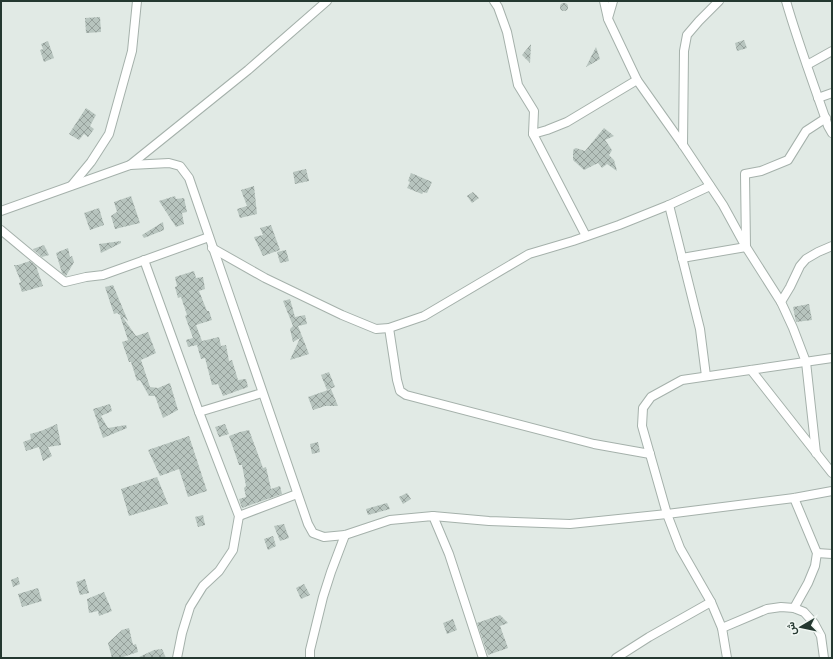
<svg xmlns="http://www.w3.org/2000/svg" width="833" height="659" viewBox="0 0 833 659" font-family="Figtree,Vazirmatn,sans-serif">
  <defs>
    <pattern id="building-cross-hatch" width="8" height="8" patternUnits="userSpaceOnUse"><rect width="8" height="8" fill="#b7c4be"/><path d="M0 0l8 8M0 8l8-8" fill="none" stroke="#95a09b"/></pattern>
  </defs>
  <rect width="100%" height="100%" fill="#e1eae5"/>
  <g fill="url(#building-cross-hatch)">
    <circle cx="564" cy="7" r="4"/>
    <path d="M100 17 101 32 86 33 85 18Z"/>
    <path d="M744 40 747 48 737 51 735 43Z"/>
    <path d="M48 41 54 58 44 62 40 50 43 49 41 44Z"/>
    <path d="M531 44 530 63 522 55Z"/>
    <path d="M596 47 600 59 586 67Z"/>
    <path d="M86 108 96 115 90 126 94 129 88 137 84 134 79 140 69 134Z"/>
    <path d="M604 128 614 136 605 140 612 150 611 152 609 155 614 160 617 171 607 164 602 168 598 163 584 170 573 160V151L574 149 576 148 585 151Z"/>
    <path d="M306 169 309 181 295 184 293 172Z"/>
    <path d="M411 173 432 182 427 193 423 192 422 194 407 188 410 182 408 181Z"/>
    <path d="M254 186 257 214 240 218 237 209 247 206 241 190Z"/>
    <path d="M473 192 479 198 472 203 467 196Z"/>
    <path d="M131 196 140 223 115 229 111 216 117 212 114 202Z"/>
    <path d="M175 196 176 199 184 198 187 212 182 213 184 224 176 227 159 201Z"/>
    <path d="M99 208 104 225 90 230 84 213Z"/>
    <path d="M163 222 164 230 144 238 142 235Z"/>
    <path d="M271 225 280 250 263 256 254 237 263 235 260 228Z"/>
    <path d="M121 241V243L101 253 99 244Z"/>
    <path d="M44 245 49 255 42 257 33 249Z"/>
    <path d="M68 248 70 257 72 256 74 262 66 276 62 273 56 253Z"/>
    <path d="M286 250 289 261 280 263 277 252Z"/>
    <path d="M30 261 36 266 43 286 22 292 19 283 21 282 14 265H18Z"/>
    <path d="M194 271 196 278 203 277 205 289 199 291 207 311H209L212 320 196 325 202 341 219 337 221 346 226 345 229 361 232 360 238 380 246 379 248 387 223 396 218 384 212 385 205 358 201 359 197 345 188 347 186 340 193 338 185 316 187 315 181 297 178 298 175 287 177 286 175 277Z"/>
    <path d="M113 285 128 321 122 316 136 336 148 332 156 353 141 360 150 387 158 388 170 383 178 410 163 418 155 396H149L140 380 137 381 131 362H129L122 342 128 340 120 316H121L117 313 114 314 105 287Z"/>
    <path d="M290 299 295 317 305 315 307 324 298 326 309 354 290 360 300 338 293 342 290 329 293 326 283 301Z"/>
    <path d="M809 304 812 320 796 322 793 307Z"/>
    <path d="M329 372 335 387 327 390 321 375Z"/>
    <path d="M331 389 338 406H325L313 410 308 397Z"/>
    <path d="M110 404 112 411 101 416 108 428 126 425 127 428 103 438 93 409Z"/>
    <path d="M57 424 61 445 48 447 52 456 43 461 39 447 26 451 23 442 31 439 30 434 41 431Z"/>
    <path d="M225 424 229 434 219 437 215 427Z"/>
    <path d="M249 430 263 468 266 467 271 489 280 486 282 494 242 508 239 499 246 497 244 488 246 486 242 465H239L229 436 240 432Z"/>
    <path d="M189 436 207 491 188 497 179 469 160 476 148 450Z"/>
    <path d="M318 442 320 452 312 454 310 444Z"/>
    <path d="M157 477 168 504 129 516 121 489Z"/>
    <path d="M407 493 411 499 403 504 399 497Z"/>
    <path d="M387 503 390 509 368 515 366 509Z"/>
    <path d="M203 515 205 525 198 527 195 517Z"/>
    <path d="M284 524 289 538 280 541 274 526Z"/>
    <path d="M273 536 276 546 268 550 264 539Z"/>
    <path d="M18 577 20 584 13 587 11 580Z"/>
    <path d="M85 579 89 593 80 595 76 582Z"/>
    <path d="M304 584 310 595 301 599 296 588Z"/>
    <path d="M38 588 42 601 22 607 18 594Z"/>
    <path d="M104 592 112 611 99 616 98 611 89 613 87 599Z"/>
    <path d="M500 615 508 623 500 626 508 648 488 655 477 623Z"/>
    <path d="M453 619 457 630 447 634 443 623Z"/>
    <path d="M129 628 133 645 136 644 138 652 120 658H112L108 643 122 630Z"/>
    <path d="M162 649 166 658H137L154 650Z"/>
  </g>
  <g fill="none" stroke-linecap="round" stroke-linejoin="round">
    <defs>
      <g id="street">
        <path d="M494 1 498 7 507 32 518 85 534 111 533 134 586 236"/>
        <path d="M604 1 608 19 637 80 683 145 723 205 746 247 781 302"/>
        <path d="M786 1C798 43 814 85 828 126L832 133"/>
        <path d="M608 18 613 1"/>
        <path d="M807 65 832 51"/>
        <path d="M818 98 832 93"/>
        <path d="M533 134 547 130 567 122 637 80"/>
        <path d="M683 145 684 51 687 35 699 21 719 1"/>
        <path d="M130 165 248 70 327 1"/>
        <path d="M72 185 91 162 109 134 132 51 137 1"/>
        <path d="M669 205 700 329 706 376"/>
        <path d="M1 211 130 165 169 163 180 166 189 178 308 524 313 533 324 537 345 535 390 520 433 516 449 554 483 658"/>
        <path d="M1 230 37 260 65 282 86 277 103 275 209 237"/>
        <path d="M212 248 265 278 342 315 376 329 389 328 424 316 529 254 573 241 619 225 669 205 710 186"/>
        <path d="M682 258 746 247 745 174 761 171 788 160 806 131 826 118"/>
        <path d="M144 260 199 412 239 516 233 550 219 571 203 586 190 607 182 633 177 658"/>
        <path d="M389 328 397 380 400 391 406 395 594 444 650 454"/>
        <path d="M751 370 832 473"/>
        <path d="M199 412 262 393"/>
        <path d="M816 453 806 362 793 328 781 302 790 287 800 266 806 259 818 252 832 246"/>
        <path d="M239 516 297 494"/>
        <path d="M433 516 489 521 570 524 667 514 794 498 832 491"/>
        <path d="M817 553 832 554"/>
        <path d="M794 608 808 583 815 566 817 553 794 498"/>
        <path d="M722 628 767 609 781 607 794 608 804 612 814 623 821 636 824 658"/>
        <path d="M310 658V650L323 597 331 572 345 535"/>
        <path d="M616 658 649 637 711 602"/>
        <path d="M727 658 722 628 711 602 680 548 667 514 642 426 643 408 651 397 682 380 832 358"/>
      </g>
    </defs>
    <use href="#street" stroke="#a5b1ab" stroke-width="10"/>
    <use href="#street" stroke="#fff" stroke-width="8"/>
  </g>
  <rect width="833" height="659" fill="none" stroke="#243830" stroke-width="4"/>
  <g transform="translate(801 627) rotate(261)" stroke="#f1f7f3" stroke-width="3" paint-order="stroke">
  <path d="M0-3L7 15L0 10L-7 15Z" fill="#243830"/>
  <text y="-6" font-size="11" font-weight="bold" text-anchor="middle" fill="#243830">ش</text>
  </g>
</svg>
